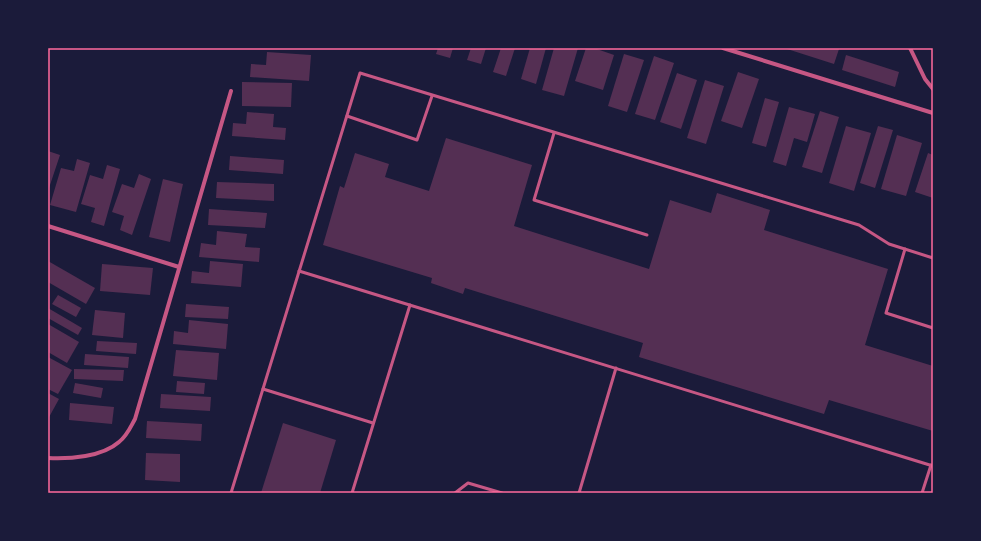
<svg xmlns="http://www.w3.org/2000/svg" width="981" height="541" viewBox="0 0 981 541" font-family="Merriweather,serif">
  <rect width="100%" height="100%" fill="#1b1b3a"/>
  <g fill="#542f53">
    <path d="M438 48H453L450 58 436 54Z"/>
    <path d="M471 48H486L481 64 467 60Z"/>
    <path d="M501 48H515L506 76 493 72Z"/>
    <path d="M530 48H546L536 84 521 79Z"/>
    <path d="M554 48H578L564 96 542 90Z"/>
    <path d="M586 48H594L614 55 603 90 575 81Z"/>
    <path d="M784 48H836L839 49 834 64Z"/>
    <path d="M267 52 311 55 309 81 250 77 251 64 266 65Z"/>
    <path d="M624 54 644 60 627 112 608 106Z"/>
    <path d="M846 55 899 72 895 87 842 70Z"/>
    <path d="M654 56 674 63 655 120 635 114Z"/>
    <path d="M738 72 759 79 742 128 721 121Z"/>
    <path d="M677 73 697 80 681 129 660 122Z"/>
    <path d="M705 80 724 86 706 144 687 138Z"/>
    <path d="M242 82 292 83 291 107 242 106Z"/>
    <path d="M765 98 779 102 766 147 752 143Z"/>
    <path d="M789 107 815 114 807 142 794 138 786 166 773 162Z"/>
    <path d="M820 111 839 117 822 173 802 167Z"/>
    <path d="M247 112 274 114 273 127 286 128 285 140 232 136 233 123 246 124Z"/>
    <path d="M846 126 871 133 854 191 829 183Z"/>
    <path d="M878 126 893 130 875 188 860 183Z"/>
    <path d="M897 135 922 143 906 196 881 189Z"/>
    <path d="M446 138 532 165 514 226 649 269 670 200 711 213 717 193 770 210 764 230 888 269 865 345 933 366V431L829 400 824 414 639 357 643 343 465 288 463 294 431 283 432 278 323 245 340 186 344 188 355 153 389 164 385 177 429 191Z"/>
    <path d="M48 151 60 155 48 191Z"/>
    <path d="M928 153 933 155V198L915 192Z"/>
    <path d="M230 156 284 160 283 174 229 170Z"/>
    <path d="M77 159 90 163 76 212 50 205 61 168 74 171Z"/>
    <path d="M107 165 120 169 104 226 91 222 95 208 81 204 90 175 103 179Z"/>
    <path d="M139 174 151 179 132 235 120 230 124 216 112 212 122 184 134 188Z"/>
    <path d="M163 179 183 184 170 242 149 237Z"/>
    <path d="M217 182 274 184V201L216 198Z"/>
    <path d="M209 209 267 213 265 228 208 225Z"/>
    <path d="M217 231 247 234 245 247 260 248 259 262 199 257 201 243 216 245Z"/>
    <path d="M48 261 95 288 86 304 48 282Z"/>
    <path d="M210 261 243 264 241 287 191 283 192 271 209 273Z"/>
    <path d="M102 264 153 268 150 295 100 291Z"/>
    <path d="M58 295 81 308 76 317 52 304Z"/>
    <path d="M186 304 229 307 228 319 185 317Z"/>
    <path d="M48 308 82 328 78 335 48 318Z"/>
    <path d="M95 310 125 313 123 338 92 335Z"/>
    <path d="M189 320 228 324 226 349 173 344 174 331 188 333Z"/>
    <path d="M48 324 79 342 67 363 48 352Z"/>
    <path d="M97 341 137 343 136 354 96 351Z"/>
    <path d="M176 350 219 353 217 380 173 376Z"/>
    <path d="M85 354 129 357 128 368 84 365Z"/>
    <path d="M48 357 72 370 58 394 48 389Z"/>
    <path d="M74 369 124 370 123 381 74 379Z"/>
    <path d="M177 381 205 383 204 394 176 392Z"/>
    <path d="M75 383 103 388 101 398 73 393Z"/>
    <path d="M48 393 59 399 48 419Z"/>
    <path d="M161 394 211 397 210 411 160 408Z"/>
    <path d="M70 403 114 407 112 424 69 420Z"/>
    <path d="M147 421 202 424 201 441 146 438Z"/>
    <path d="M283 423 336 440 320 493H261Z"/>
    <path d="M146 453 180 454V482L145 480Z"/>
  </g>
  <g fill="none" stroke-linecap="round" stroke-linejoin="round">
    <g stroke="#c65784" stroke-width="3">
      <path d="M347 116 417 140 432 96"/>
      <path d="M554 133 534 200 647 235"/>
      <path d="M905 249 886 313 933 328"/>
      <path d="M299 271 933 466"/>
      <path d="M263 389 373 423"/>
      <path d="M231 493 360 73 859 225 889 244 933 258"/>
      <path d="M352 493 410 305"/>
      <path d="M455 493 468 483 502 493"/>
      <path d="M579 493 616 368"/>
      <path d="M922 493 931 465"/>
    </g>
    <g stroke="#c65784" stroke-width="4">
      <path d="M723 48 933 113"/>
      <path d="M910 48 925 79 933 89"/>
      <path d="M48 226 179 267"/>
      <path d="M48 458C70 459 102 457 119 442 127 436 130 428 135 419L231 91"/>
    </g>
  </g>
  <rect width="981" height="541" fill="none" stroke="#1b1b3a" stroke-width="98"/>
  <rect x="49" y="49" width="883" height="443" fill="none" stroke="#ff6b9d" stroke-width="1.5"/>
</svg>
